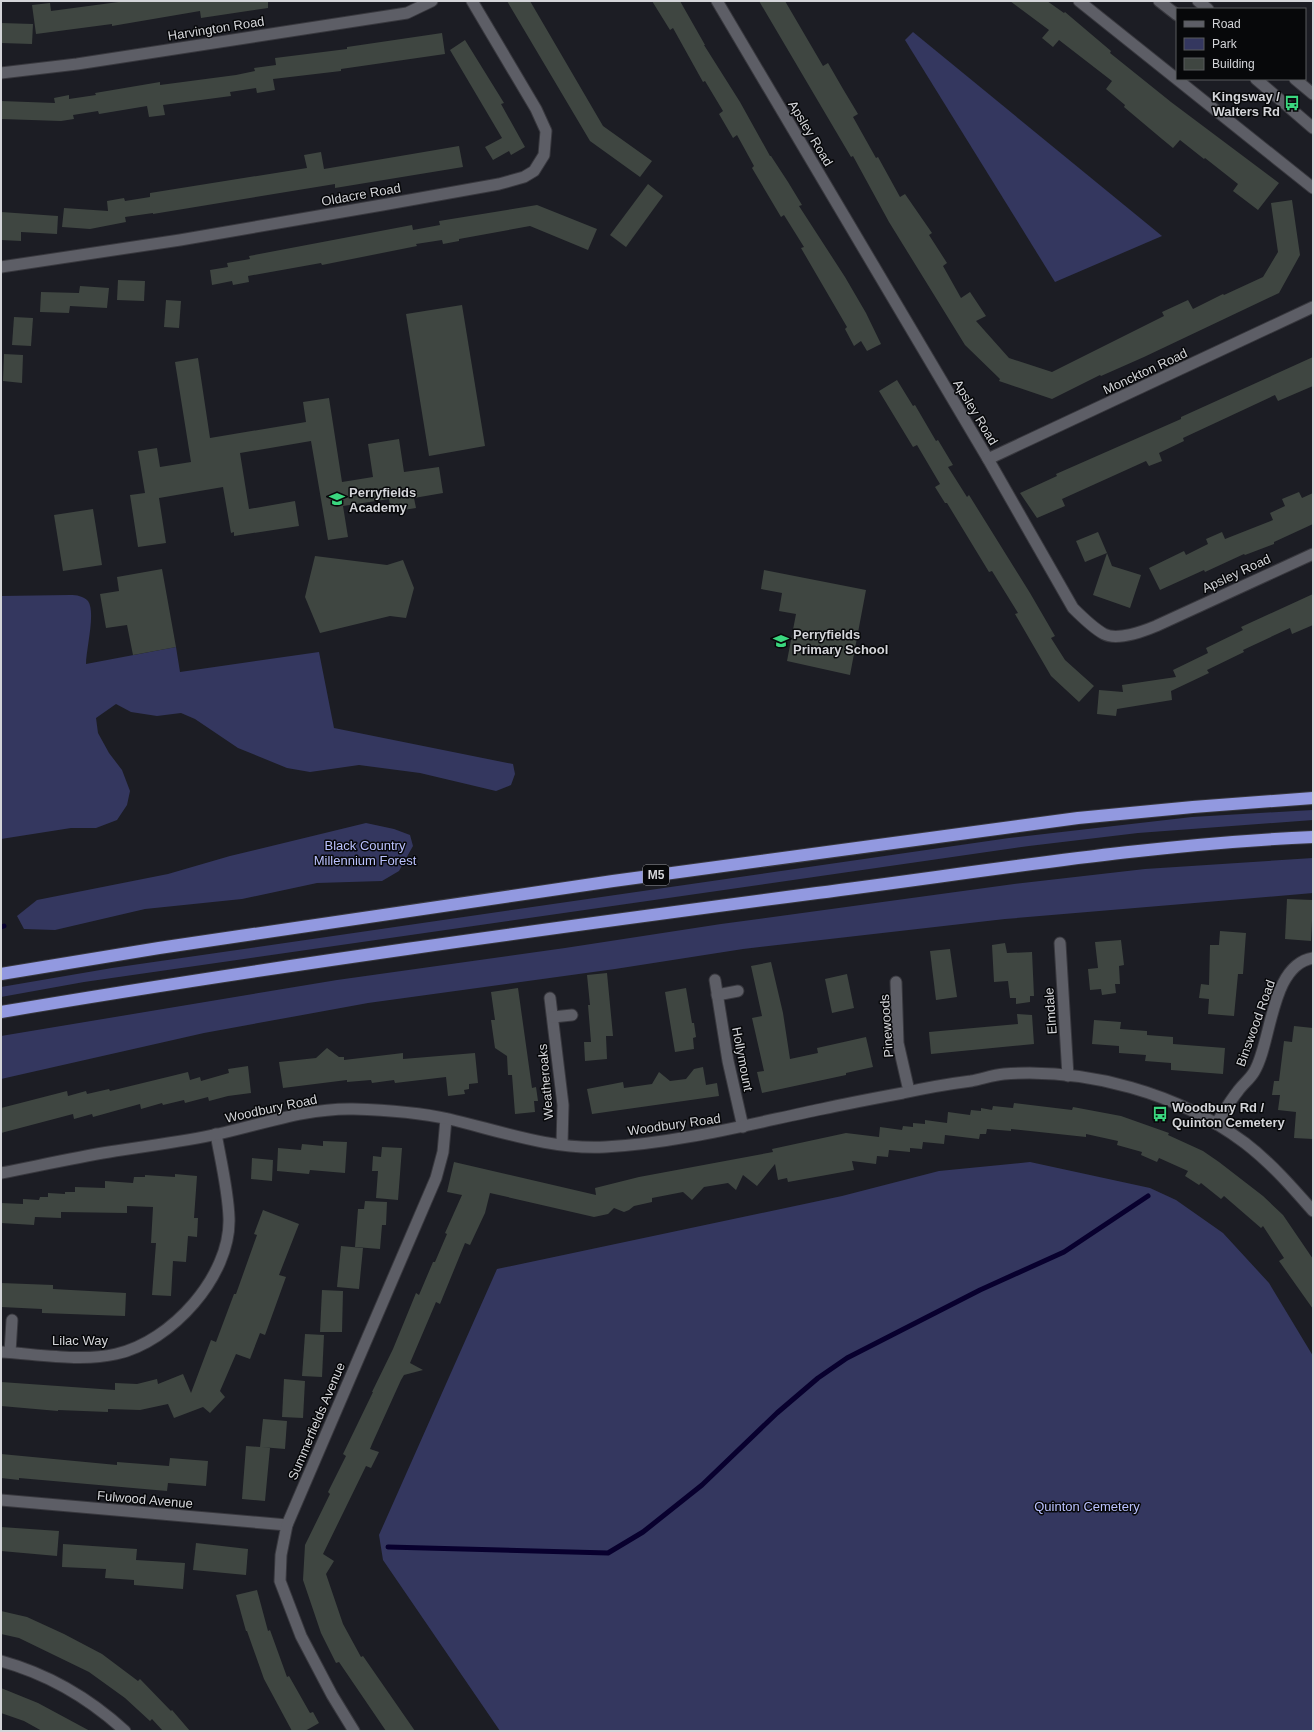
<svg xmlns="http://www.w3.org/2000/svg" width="1314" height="1732" viewBox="0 0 1314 1732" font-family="Helvetica,sans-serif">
  <rect width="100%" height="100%" fill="#1c1d24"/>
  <g fill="#34375f">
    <path d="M913 32 1162 236 1055 282 905 40Z"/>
    <path d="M70 595C77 595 83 596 88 601 96 612 86 649 86 664L176 647 180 672 319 652 334 728 513 764 515 774 511 785 496 791 420 773 359 765 310 772 287 768 238 748 195 719 181 713 157 716 131 712 116 704 96 718 98 733 109 753 122 770 130 791 127 805 117 820 96 828H71L1 839V596Z"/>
    <path d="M1313 810V820L1138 833 1029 846 84 982 1 997V987L112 968 1009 838 1192 817Z"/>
    <path d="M366 823 394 829 410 835 413 846 399 871 382 881 317 883 242 899 145 909 55 930 24 929 17 916 37 900 168 874 230 856Z"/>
    <path d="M1313 858V893L1005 919 743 949 615 969 368 1003 204 1033 1 1079V1036L337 980 565 948 721 924 1014 884 1145 869Z"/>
    <path d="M1030 1162 1150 1188 1176 1200 1223 1233 1269 1283 1313 1356V1731H500L383 1560 379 1535 497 1269 842 1196 939 1171Z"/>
  </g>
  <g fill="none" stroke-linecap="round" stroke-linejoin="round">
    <g stroke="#08002e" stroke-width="5">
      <path d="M1 927 4 926"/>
      <path d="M388 1547 608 1553 643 1532 702 1485 777 1413 818 1378 847 1358 980 1290 1064 1252 1148 1196"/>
    </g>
  </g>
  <g fill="#3f4641">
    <path d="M126 1H268V8L201 18 200 11 112 26V24L36 34 32 5 50 3 51 11Z"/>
    <path d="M507 1H530L603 126 652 161 640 177 590 141Z"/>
    <path d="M652 1H680L705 45H704L740 102 770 156H771L788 182 802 205 799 206 845 277 866 313 881 344 867 351 861 341 854 346 845 329 847 327 801 248 804 247 784 215 781 217 752 168 754 166 737 135 733 138 719 114 723 111 705 81 703 82 673 28 670 30Z"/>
    <path d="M759 1H785L823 66 828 63 843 89 858 114 853 117 876 158 878 157 900 197 905 194 932 233 929 235 947 263 943 266 961 298 970 292 986 316 976 321 1009 358 1052 372 1164 316 1162 312 1188 300 1193 309 1223 294 1224 295 1263 277 1278 252 1271 203 1292 200 1300 255 1279 293 1144 357 1101 376 1100 375 1052 399 999 381 1000 379 965 345 889 222 853 156 851 157Z"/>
    <path d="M1010 1H1047L1064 13 1065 12 1111 51 1110 53 1171 102 1279 183 1258 210 1233 191 1238 184 1205 158 1204 159 1180 140 1173 148 1162 139 1124 107 1125 105 1106 89 1112 81 1059 40 1053 47 1042 38 1049 30Z"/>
    <path d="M1 23 33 24 32 44 1 43Z"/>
    <path d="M442 33 445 54 341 69V71L273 79 275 90 257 93 256 88 230 92 231 96 163 105 165 115 149 117 147 106 99 114 98 111 73 115 74 119 61 121 1 119V101L55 103 54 98 69 95V99L96 95 95 93 160 82V85L236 75 255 71 254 68 276 65 275 58 347 49V47Z"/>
    <path d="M465 40 504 103 501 104 525 147 511 155 509 151 493 160 485 147 502 138 450 50Z"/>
    <path d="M459 146 463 167 335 188V184L153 214V213L125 217 126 222 90 229 62 227 64 208 108 211 107 201 124 198 125 201 150 197V193L307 168 304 155 321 152 324 169Z"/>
    <path d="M648 184 663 196 626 247 610 235Z"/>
    <path d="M537 205 597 229 588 250 530 226 459 239V241L443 244 442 240 416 244 417 246 322 265 321 263 248 276 249 282 233 285 232 281 212 285 210 270 228 267 227 263 250 259 249 256 412 225 413 230 440 225 439 221Z"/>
    <path d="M1 212 58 216 57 234 21 232V241L1 240Z"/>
    <path d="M118 280 145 281 144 301 117 300Z"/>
    <path d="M80 286 109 288 107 308 70 306 69 313 40 312 41 292 79 293Z"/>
    <path d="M166 300 181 301 179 328 164 327Z"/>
    <path d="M462 305 485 446 429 456 406 314Z"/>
    <path d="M14 317 33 318 31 346 12 345Z"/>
    <path d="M4 354 23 355 22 383 3 381Z"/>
    <path d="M1313 357V386L1278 401 1275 395 1183 438 1184 441 1159 453 1162 461 1149 466 1146 461 1062 499 1065 506 1037 518 1020 493 1057 476 1056 474 1181 419V417Z"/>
    <path d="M198 358 210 438 306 422 303 402 329 398 342 482 373 477 368 444 399 439 404 472 439 467 443 493 414 498 416 508 391 512 389 499 343 506 348 537 328 540 311 441 240 453 249 509 295 501 299 526 234 536V532L231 533 223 487 159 498 166 543 138 547 130 495 145 493 138 451 157 448 160 467 191 462 175 362Z"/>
    <path d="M897 380 913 406 915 405 936 441 938 440 953 465 948 467 967 497 969 495 1030 593 1055 636 1051 638 1065 660 1094 686 1079 702 1051 676 1015 614 1018 613 992 571 989 572 947 503H945L935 487 940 484 917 445 913 447 879 391Z"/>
    <path d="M1299 492 1302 498 1313 493V524L1274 542V544L1245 555 1244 554 1205 572 1204 570 1160 590 1149 568 1184 551 1186 555 1208 544 1206 539 1222 532 1225 539 1273 520 1270 513 1285 506 1282 499Z"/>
    <path d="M93 509 102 565 63 571 54 515Z"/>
    <path d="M1098 532 1107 553 1085 562 1076 541Z"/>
    <path d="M1107 553 1112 566 1141 575 1130 608 1093 595Z"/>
    <path d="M315 556 387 565 403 560 414 588 406 618 390 616 320 633 305 597Z"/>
    <path d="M162 569 176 647 133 655 127 625 106 628 100 594 119 591 117 577Z"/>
    <path d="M764 570 866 590 850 675 787 661 796 614 779 611 782 593 761 589Z"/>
    <path d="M1313 594V625L1292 634 1290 628 1243 650 1244 652 1207 670 1209 673 1171 691 1172 700 1117 709 1116 716 1097 714 1099 690 1123 692 1122 685 1176 677 1173 670 1208 653 1206 648 1243 630 1241 627Z"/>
    <path d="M1287 899 1313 900 1311 941 1285 939Z"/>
    <path d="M1220 931 1246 933 1243 974H1238L1234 1016 1208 1014 1209 999 1199 998 1201 984 1209 985 1210 945H1219Z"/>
    <path d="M1121 940 1124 965 1119 966 1120 984H1115L1116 993 1102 995 1101 989 1090 990 1088 969 1098 968 1095 942Z"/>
    <path d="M1005 943 1007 953 1032 952 1034 996H1030V1002L1016 1004V998H1010L1008 981 994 982 992 945Z"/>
    <path d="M950 949 957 997 936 1000 930 951Z"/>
    <path d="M771 962 783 1013 790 1059 818 1053 817 1048 866 1037 873 1067 846 1073V1075L762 1093 757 1072 764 1071 752 1018 762 1016 751 966Z"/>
    <path d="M607 973 613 1036H606L607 1059 585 1061 584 1042H591L588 1005H590L587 975Z"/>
    <path d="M847 974 854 1008 832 1013 825 979Z"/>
    <path d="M518 988 532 1088 536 1087 538 1101H534L535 1112 515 1114 512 1075H508L507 1056 495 1048 491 1020H495L491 992Z"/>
    <path d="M686 988 692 1023H694L696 1037 693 1038 694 1049 675 1052 665 992Z"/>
    <path d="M1017 1014 1032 1015 1034 1044 931 1054 929 1032 1018 1024Z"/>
    <path d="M1094 1020 1121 1022 1120 1029 1147 1031V1035L1173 1037V1044L1225 1048 1223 1074 1171 1070V1063L1145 1061 1146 1055 1119 1053V1046L1092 1044Z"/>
    <path d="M1294 1026 1313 1028V1139L1294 1138 1296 1112 1278 1110 1280 1095H1272L1274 1081H1279L1284 1041 1292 1042Z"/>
    <path d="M327 1048 339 1057H344V1060L403 1053V1059L475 1053 478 1083 469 1084V1089L464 1090 465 1094 448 1096 446 1077 395 1083 394 1080 372 1083 371 1080 347 1082V1080L283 1088 279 1062 316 1058Z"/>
    <path d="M248 1066 251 1093 228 1096 209 1101 208 1097 185 1103 184 1100 163 1105 162 1103 141 1109 140 1104 93 1117 92 1114 74 1119 73 1114 1 1133V1108L67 1091 68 1096 86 1091 87 1094 109 1089 110 1091 188 1072 190 1080 200 1077 201 1081 229 1073 228 1069Z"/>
    <path d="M703 1067 706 1085 717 1083 719 1096 592 1114 587 1089 623 1082 624 1088 652 1084 659 1072 670 1081 686 1079 694 1069Z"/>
    <path d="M1014 1103 1072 1110 1073 1107 1121 1116 1169 1133 1168 1135 1203 1151 1219 1162 1263 1196 1283 1215 1313 1259V1309L1279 1261 1284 1258 1263 1226 1261 1228 1224 1196 1221 1199 1201 1183 1199 1185 1185 1176 1188 1171 1159 1158 1157 1162 1141 1155 1142 1152 1117 1145 1118 1141 1086 1134V1137L1011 1129V1131L987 1129 986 1134H980L979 1139 945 1135 944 1144 923 1142 922 1149 910 1148V1152L889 1150 888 1157 877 1156 876 1164 852 1161 854 1170 788 1182 787 1178 778 1180 775 1164 757 1186 743 1175 736 1190 728 1183 704 1187 692 1200 683 1192 652 1198V1202L634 1206 629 1210 624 1212 614 1208 608 1214 594 1217 490 1193 485 1213 470 1245 465 1243 440 1304 436 1302 410 1363 423 1370 404 1375 401 1380 372 1444 370 1449 379 1452 371 1468 366 1466 323 1554 334 1561 326 1574 343 1624 361 1657 363 1656 415 1731H386L339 1662 336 1663 321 1633 303 1580 305 1545 330 1494 328 1492 346 1456 343 1454 373 1392H372L393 1349 416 1293 419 1295 433 1262H435L447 1234 445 1233 462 1195 447 1192 454 1162 596 1195 595 1188 639 1177 773 1152 772 1149 846 1133 879 1137 880 1127 902 1130 903 1126 913 1127V1123L925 1124V1120L947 1123 948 1112 970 1115 971 1110 981 1111V1108L992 1110 993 1106 1013 1108Z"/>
    <path d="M323 1141 347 1142 345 1173 310 1170 309 1174 277 1171 278 1148 301 1150 302 1144 323 1146Z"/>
    <path d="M382 1147 402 1148 398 1200 376 1198 378 1171H372L373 1156 381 1157Z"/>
    <path d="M252 1158 273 1160 272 1181 251 1179Z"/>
    <path d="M175 1174 197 1176 194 1218H198L197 1237 188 1236 186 1262 173 1261 171 1296 152 1295 156 1243H151L153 1207 127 1206V1213L61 1212V1218L35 1217 34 1225 1 1223V1203L23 1204V1199L39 1200 40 1197H48V1193L65 1194V1192H75V1187L105 1188V1181L133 1183 134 1177H145V1175L175 1177Z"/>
    <path d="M365 1201 387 1202 386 1225H382L380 1249 355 1247 358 1209H364Z"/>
    <path d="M263 1210 299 1224 279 1275 286 1277 265 1335 260 1333 250 1359 236 1354 220 1391 225 1397 210 1413 203 1407 174 1418 168 1404 140 1410 108 1409V1412L58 1410V1411L1 1406V1382L115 1390V1383L137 1384 157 1379 158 1384 183 1374 191 1393 211 1340 216 1342 234 1294H236L257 1235 254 1234Z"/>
    <path d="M341 1246 363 1248 359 1289 337 1287Z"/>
    <path d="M1 1283 53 1285V1289L126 1293 125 1316 42 1313V1309L1 1307Z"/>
    <path d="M322 1290 343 1291 342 1332H320Z"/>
    <path d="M305 1334 324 1335 322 1377 302 1376Z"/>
    <path d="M284 1379 305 1381 303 1418 282 1417Z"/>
    <path d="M263 1419 287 1421 285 1449 261 1447 270 1448 265 1501 242 1499 246 1446 260 1447Z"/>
    <path d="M1 1454 117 1465V1462L169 1466 170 1458 208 1461 206 1486 168 1483 167 1491 19 1478V1480L1 1478Z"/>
    <path d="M1 1527 59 1531 57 1556 1 1551Z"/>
    <path d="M196 1543 248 1549 246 1575 193 1570Z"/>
    <path d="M63 1544 137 1549 136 1560 185 1563 183 1589 134 1585V1580L105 1578 106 1569 62 1567Z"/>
    <path d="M257 1590 268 1631 270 1630 287 1677 289 1676 310 1713 313 1712 319 1723 305 1731H292L264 1679 247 1631H246L236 1595Z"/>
    <path d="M1 1611 27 1617 64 1634 102 1654 138 1681 140 1679 171 1711 172 1710 190 1731H163L152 1719 150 1721 125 1698 89 1672 19 1638 1 1634Z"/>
    <path d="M1 1688 38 1703 90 1731H42L24 1721 1 1713Z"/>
  </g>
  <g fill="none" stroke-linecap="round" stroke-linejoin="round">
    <defs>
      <g id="minor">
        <path d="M717 1 988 459 1073 608C1082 617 1093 628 1104 634 1117 641 1144 631 1156 626L1313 554"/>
        <path d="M1079 1 1313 188"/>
        <path d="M1198 1 1208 9"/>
        <path d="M1 73 77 64 407 13 432 1"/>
        <path d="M1295 79 1313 94"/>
        <path d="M1 267 180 240 382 205 499 184 524 177 534 171 544 155 546 131 536 109 472 1"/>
        <path d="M988 459 1313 307"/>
        <path d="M1060 943 1068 1076"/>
        <path d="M715 980 728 1061 743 1127"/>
        <path d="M896 982 898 1043 909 1091"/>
        <path d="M717 995 738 991"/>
        <path d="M550 998 563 1105 562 1144"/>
        <path d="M553 1017 572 1015"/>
        <path d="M1216 1124C1223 1113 1230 1101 1238 1091 1243 1084 1250 1079 1254 1072 1272 1043 1270 965 1313 958"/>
        <path d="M1 1352C37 1354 81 1362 116 1354 171 1342 231 1276 229 1218 228 1190 221 1162 216 1134"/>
        <path d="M10 1352 12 1320"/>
        <path d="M1 1500 287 1525"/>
        <path d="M1 1661C48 1674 89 1698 125 1731"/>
        <path d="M354 1731 332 1695 301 1636 280 1581 281 1555 287 1525 436 1178 443 1152 446 1119"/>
      </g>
      <g id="tertiary">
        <path d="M1159 1 1177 15"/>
        <path d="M1256 79 1313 128"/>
        <path d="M1 1173C37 1166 73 1158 109 1152 145 1146 182 1142 218 1134 263 1124 307 1108 353 1109 386 1110 417 1112 449 1119 500 1131 552 1150 605 1147 678 1143 750 1124 822 1109 849 1103 876 1098 903 1093 925 1088 948 1084 971 1081 982 1079 993 1075 1004 1074 1088 1068 1178 1093 1245 1143 1271 1163 1292 1187 1313 1211"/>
      </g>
      <g id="motorway">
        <path d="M1 974 159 948 613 881 1078 818 1193 807 1313 798"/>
        <path d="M1 1012C272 966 545 929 817 893 982 872 1147 844 1313 837"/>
      </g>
    </defs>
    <use href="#minor" stroke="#38383e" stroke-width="13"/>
    <use href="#tertiary" stroke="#38383e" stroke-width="13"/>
    <use href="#motorway" stroke="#38383e" stroke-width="14"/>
    <use href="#minor" stroke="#5d5e66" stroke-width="11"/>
    <use href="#tertiary" stroke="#5d5e66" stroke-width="11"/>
    <use href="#motorway" stroke="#9299e0" stroke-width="12"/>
  </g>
  <defs>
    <symbol id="bus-bare" viewBox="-9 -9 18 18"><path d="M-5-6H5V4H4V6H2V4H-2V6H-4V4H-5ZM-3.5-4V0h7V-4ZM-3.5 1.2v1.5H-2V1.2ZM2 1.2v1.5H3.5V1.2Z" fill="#3bd77f" stroke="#07080a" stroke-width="2.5" paint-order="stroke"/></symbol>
    <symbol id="school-bare" viewBox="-9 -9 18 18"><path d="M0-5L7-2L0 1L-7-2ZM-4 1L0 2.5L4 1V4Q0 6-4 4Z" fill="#3bd77f" stroke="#07080a" stroke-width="2.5" paint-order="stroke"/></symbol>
  </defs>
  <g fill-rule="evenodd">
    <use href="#bus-bare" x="1281" y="92" width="22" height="22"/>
    <use href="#school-bare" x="326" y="488" width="22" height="22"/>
    <use href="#school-bare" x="770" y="630" width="22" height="22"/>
    <use href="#bus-bare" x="1149" y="1103" width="22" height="22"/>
  </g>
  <g text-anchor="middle" stroke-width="3" stroke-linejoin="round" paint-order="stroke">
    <rect fill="#07080a" stroke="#96989b" stroke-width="1" x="643" y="865" width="26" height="20" rx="3"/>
    <g font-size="12" font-weight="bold" fill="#d4d5d9">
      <text x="656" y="879">M5</text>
    </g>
    <g font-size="13" fill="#d4d5d9" stroke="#07080a">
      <text transform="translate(216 28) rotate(-9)" y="5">Harvington Road</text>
      <text transform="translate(811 133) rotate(59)" y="5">Apsley Road</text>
      <text transform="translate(361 194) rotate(-10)" y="5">Oldacre Road</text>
      <text transform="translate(1145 371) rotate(-25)" y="5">Monckton Road</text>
      <text transform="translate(976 412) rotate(59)" y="5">Apsley Road</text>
      <text transform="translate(1236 573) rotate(-25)" y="5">Apsley Road</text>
      <text transform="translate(1050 1011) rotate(-94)" y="5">Elmdale</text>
      <text transform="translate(1255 1023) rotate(-70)" y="5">Binswood Road</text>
      <text transform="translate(886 1026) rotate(-94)" y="5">Pinewoods</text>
      <text transform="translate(743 1059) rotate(79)" y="5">Hollymount</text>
      <text transform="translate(545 1082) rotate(-95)" y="5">Weatheroaks</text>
      <text transform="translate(271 1108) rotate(-12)" y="5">Woodbury Road</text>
      <text transform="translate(674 1124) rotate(-8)" y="5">Woodbury Road</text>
      <text x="80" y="1345">Lilac Way</text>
      <text transform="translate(316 1421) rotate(-67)" y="5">Summerfields Avenue</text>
      <text transform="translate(145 1499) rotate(5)" y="5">Fulwood Avenue</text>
    </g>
    <g font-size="13" font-weight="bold" fill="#d4d5d9" stroke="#07080a" text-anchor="start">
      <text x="1280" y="101" text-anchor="end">Kingsway /<tspan x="1280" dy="15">Walters Rd</tspan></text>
      <text x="349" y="497">Perryfields<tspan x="349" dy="15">Academy</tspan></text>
      <text x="793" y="639">Perryfields<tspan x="793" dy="15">Primary School</tspan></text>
      <text x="1172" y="1112">Woodbury Rd /<tspan x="1172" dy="15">Quinton Cemetery</tspan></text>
    </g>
    <g font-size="13" fill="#bac1fd" stroke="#07080a">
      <text x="365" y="850">Black Country<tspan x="365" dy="15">Millennium Forest</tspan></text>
      <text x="1087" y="1511">Quinton Cemetery</text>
    </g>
  </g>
  <rect width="1314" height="1732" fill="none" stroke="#d4d5d9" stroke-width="4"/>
  <rect x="1176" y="8" width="130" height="72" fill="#07080a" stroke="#595a5d"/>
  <rect x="1184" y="21" width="20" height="6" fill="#5d5e66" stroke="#595a5d"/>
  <text x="1212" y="28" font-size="12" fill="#d4d5d9">Road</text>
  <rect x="1184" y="38" width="20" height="12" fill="#34375f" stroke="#595a5d"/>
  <text x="1212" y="48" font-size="12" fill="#d4d5d9">Park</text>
  <rect x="1184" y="58" width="20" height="12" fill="#3f4641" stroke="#595a5d"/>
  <text x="1212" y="68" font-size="12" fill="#d4d5d9">Building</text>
</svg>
